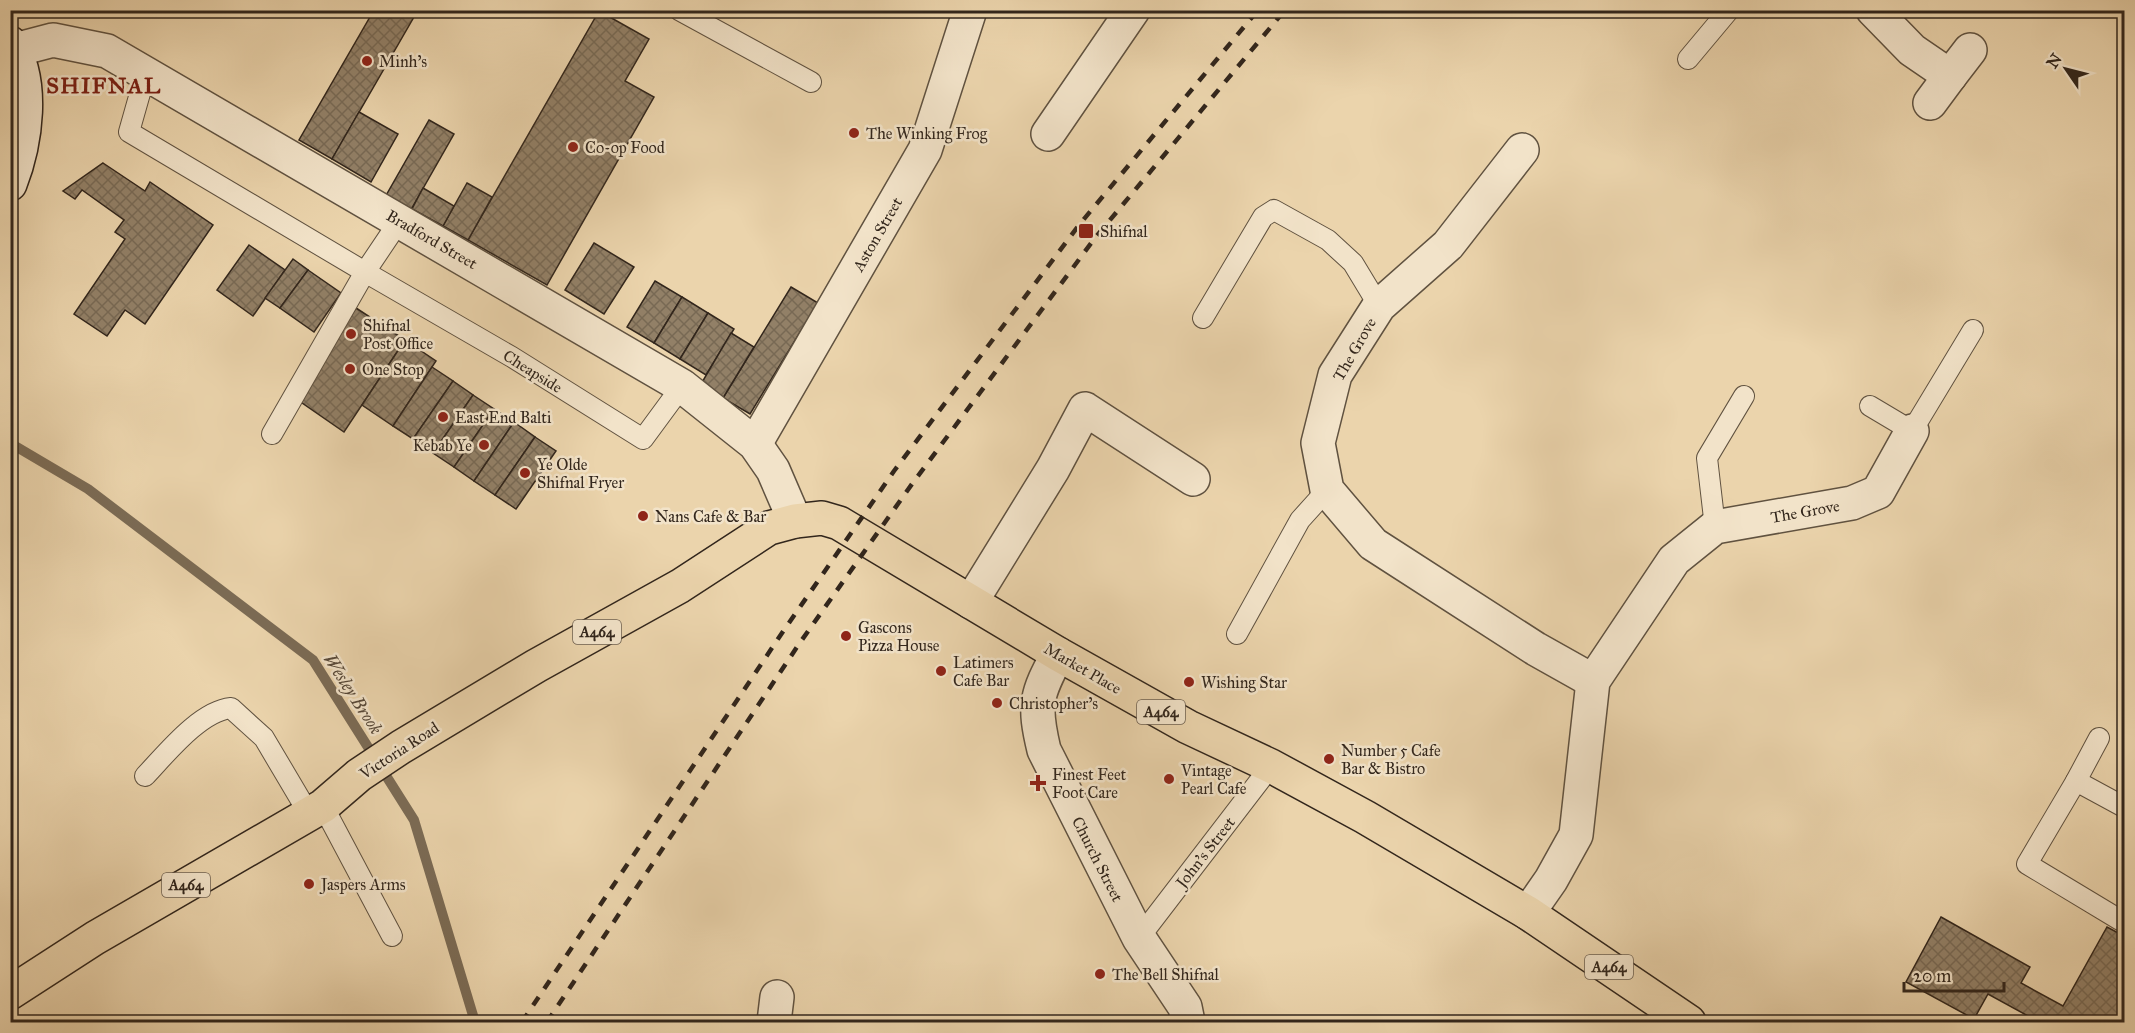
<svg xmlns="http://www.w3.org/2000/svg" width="2135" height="1033" viewBox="0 0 2135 1033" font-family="'IM FELL Great Primer',serif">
  <defs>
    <pattern id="building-cross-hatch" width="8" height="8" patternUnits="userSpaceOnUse" patternTransform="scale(1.5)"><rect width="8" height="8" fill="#928067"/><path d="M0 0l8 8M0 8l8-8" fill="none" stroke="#786954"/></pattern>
  </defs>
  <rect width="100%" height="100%" fill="#ebd4ac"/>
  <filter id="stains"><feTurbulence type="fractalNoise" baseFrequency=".00333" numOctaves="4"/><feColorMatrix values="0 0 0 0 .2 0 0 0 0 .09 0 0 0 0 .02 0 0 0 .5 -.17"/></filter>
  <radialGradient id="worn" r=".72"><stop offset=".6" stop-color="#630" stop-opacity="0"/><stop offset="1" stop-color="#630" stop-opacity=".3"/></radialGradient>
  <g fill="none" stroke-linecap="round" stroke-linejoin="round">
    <path stroke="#7b6b55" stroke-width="10" d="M10 443 88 489 313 660 414 820 475 1022"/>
  </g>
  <g fill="url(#building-cross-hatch)" stroke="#32261c" stroke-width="1.5">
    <path d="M374 10H418L332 159 299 140Z"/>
    <path d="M599 11 649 39 625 81 654 97 547 285 468 240Z"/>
    <path d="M359 112 398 134 371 182 332 159Z"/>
    <path d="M429 120 454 134 409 213 384 199Z"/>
    <path d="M103 163 145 191 150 182 213 225 145 324 125 310 107 336 74 314 125 239 115 232 124 220 82 190 75 199 63 191Z"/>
    <path d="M467 183 492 197 468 240 443 226Z"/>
    <path d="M423 188 454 206 443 226 412 209Z"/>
    <path d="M594 243 634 267 604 314 565 290Z"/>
    <path d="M249 245 285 270 253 316 217 290Z"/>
    <path d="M293 259 308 270 280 308 265 298Z"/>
    <path d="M308 270 341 293 314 332 280 308Z"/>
    <path d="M655 281 682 297 654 343 627 327Z"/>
    <path d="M791 287 818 303 750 414 723 398Z"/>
    <path d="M682 297 708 313 680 359 654 343Z"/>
    <path d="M356 308 405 340 344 432 295 398Z"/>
    <path d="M708 313 734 329 706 375 680 359Z"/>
    <path d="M731 333 754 347 723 398 701 384Z"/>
    <path d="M405 340 436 361 393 426 362 405Z"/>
    <path d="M432 367 453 381 413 439 393 426Z"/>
    <path d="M453 381 473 395 433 453 413 439Z"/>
    <path d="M473 395 494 409 454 467 433 453Z"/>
    <path d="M494 409 514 422 474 481 454 467Z"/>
    <path d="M514 422 535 437 495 495 474 481Z"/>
    <path d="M535 437 556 451 516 509 495 495Z"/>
    <path d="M1941 917 2030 967 2021 983 2063 1006 2107 927 2124 936V1022H2039L1988 994 1974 1019 1906 982Z"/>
  </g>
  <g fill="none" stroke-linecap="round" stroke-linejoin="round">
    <defs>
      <g id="service">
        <path d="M679 10 811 82"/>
        <path d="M1688 59 1729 10"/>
        <path d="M146 72 129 132 365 272 400 220"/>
        <path d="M1203 318 1263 217 1274 210 1328 240 1353 263 1379 306"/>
        <path d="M1870 406 1912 431 1973 330"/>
        <path d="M272 434 365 272 512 357 643 439 682 386"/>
        <path d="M1715 527 1707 458 1744 396"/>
        <path d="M1237 634 1300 520 1327 490"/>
        <path d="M145 776C166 754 200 711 231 708L264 738 309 814"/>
        <path d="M2076 781 2099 738"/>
        <path d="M323 806 392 936"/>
        <path d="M2120 920 2027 864 2076 781 2124 807"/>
        <path d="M1139 938 1271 766"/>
      </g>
      <g id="minor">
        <path d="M1873 10 1912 50 1950 76 1930 103"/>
        <path d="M1950 76 1970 50"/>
        <path d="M1048 134 1133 10"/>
        <path d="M1522 150 1448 245 1379 306 1335 375 1318 443 1327 490 1373 544 1536 649 1593 681"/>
        <path d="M971 602 1053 469 1085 409 1193 479"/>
        <path d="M1528 913 1551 880 1576 835 1593 681 1674 560 1715 527 1852 503 1878 492 1912 431"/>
        <path d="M774 1022 777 997"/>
      </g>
      <g id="tertiary">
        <path d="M15 50 53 40 107 51 682 386 755 444 773 470 795 521"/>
        <path d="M755 444 925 150 970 10"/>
        <path d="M1058 654C1036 695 1033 704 1044 750L1139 938 1185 1007 1188 1022"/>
      </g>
      <path id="secondary" d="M10 43C35 81 26 143 10 184"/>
      <path id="primary" d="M10 993 95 938 323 806 359 775 401 747 536 666 680 586 769 528 795 521 822 518 839 523 1058 654 1188 727 1271 766 1365 817 1528 913 1689 1022"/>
    </defs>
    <use href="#service" stroke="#605240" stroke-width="22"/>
    <use href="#minor" stroke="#605240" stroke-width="36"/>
    <use href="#tertiary" stroke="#605240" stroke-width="36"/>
    <use href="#secondary" stroke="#32261c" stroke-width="36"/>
    <use href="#primary" stroke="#32261c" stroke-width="36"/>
    <use href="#service" stroke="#f2e3c9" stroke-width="20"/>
    <use href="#minor" stroke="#f2e3c9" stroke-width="33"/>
    <use href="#tertiary" stroke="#f2e3c9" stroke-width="33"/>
    <use href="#secondary" stroke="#f2e3c9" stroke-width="33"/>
    <use href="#primary" stroke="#ebd4ac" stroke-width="33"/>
    <g stroke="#32261c" stroke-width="4.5" stroke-dasharray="10 10" stroke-linecap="butt">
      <path d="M522 1022 782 633 894 471 1079 225 1258 10"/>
      <path d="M547 1022 799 644 912 484 1095 238 1285 10"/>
    </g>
  </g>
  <g fill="#8f2418" stroke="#f2e3c9" stroke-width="2">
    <circle cx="367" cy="61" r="6"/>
    <circle cx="854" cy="133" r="6"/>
    <circle cx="573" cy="147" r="6"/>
    <rect x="1078" y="223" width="16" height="16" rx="3"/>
    <circle cx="351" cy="334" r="6"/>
    <circle cx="350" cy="369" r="6"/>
    <circle cx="443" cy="417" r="6"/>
    <circle cx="484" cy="445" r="6"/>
    <circle cx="525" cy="473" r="6"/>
    <circle cx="643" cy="516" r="6"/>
    <circle cx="846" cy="636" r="6"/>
    <circle cx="941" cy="671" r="6"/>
    <circle cx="1189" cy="682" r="6"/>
    <circle cx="997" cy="703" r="6"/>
    <circle cx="1329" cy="759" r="6"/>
    <circle cx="1169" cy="779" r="6"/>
    <path d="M1035 774h6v6h6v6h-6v6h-6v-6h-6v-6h6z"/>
    <circle cx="309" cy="884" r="6"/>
    <circle cx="1100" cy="974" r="6"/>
  </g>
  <g text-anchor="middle" stroke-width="5" stroke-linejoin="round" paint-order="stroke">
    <g fill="#f2e3c9" stroke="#6c5f50" stroke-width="1.5">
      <rect x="573" y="620" width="48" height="24" rx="4.5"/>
      <rect x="1137" y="700" width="48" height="24" rx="4.5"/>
      <rect x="162" y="873" width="48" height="24" rx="4.5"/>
      <rect x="1585" y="955" width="48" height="24" rx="4.5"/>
    </g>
    <g font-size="15" font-weight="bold" fill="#32261c">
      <text x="597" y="637">A464</text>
      <text x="1161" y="717">A464</text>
      <text x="186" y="890">A464</text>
      <text x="1609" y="972">A464</text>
    </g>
    <g font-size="16" fill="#32261c" stroke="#f2e3c9" text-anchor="start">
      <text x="379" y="67">Minh's</text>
      <text x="866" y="139">The Winking Frog</text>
      <text x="585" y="153">Co-op Food</text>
      <text x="1100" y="237">Shifnal</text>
      <text x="363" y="331">Shifnal<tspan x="363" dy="18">Post Office</tspan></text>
      <text x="362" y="375">One Stop</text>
      <text x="455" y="423">East End Balti</text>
      <text x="472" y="451" text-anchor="end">Kebab Ye</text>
      <text x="537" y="470">Ye Olde<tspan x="537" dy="18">Shifnal Fryer</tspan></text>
      <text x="655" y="522">Nans Cafe &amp; Bar</text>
      <text x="858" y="633">Gascons<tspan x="858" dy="18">Pizza House</tspan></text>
      <text x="953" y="668">Latimers<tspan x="953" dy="18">Cafe Bar</tspan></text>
      <text x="1201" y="688">Wishing Star</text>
      <text x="1009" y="709">Christopher's</text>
      <text x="1341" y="756">Number 5 Cafe<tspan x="1341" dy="18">Bar &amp; Bistro</tspan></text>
      <text x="1181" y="776">Vintage<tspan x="1181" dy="18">Pearl Cafe</tspan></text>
      <text x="1052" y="780">Finest Feet<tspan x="1052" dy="18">Foot Care</tspan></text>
      <text x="321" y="890">Jaspers Arms</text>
      <text x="1112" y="980">The Bell Shifnal</text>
    </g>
    <g font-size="16" fill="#32261c" stroke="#f2e3c9">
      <text transform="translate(877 234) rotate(-60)" y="6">Aston Street</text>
      <text transform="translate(432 239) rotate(30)" y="6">Bradford Street</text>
      <text transform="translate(1354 349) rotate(-60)" y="6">The Grove</text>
      <text transform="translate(533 371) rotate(32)" y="6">Cheapside</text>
      <text transform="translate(1805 511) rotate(-10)" y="6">The Grove</text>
      <text transform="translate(1083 668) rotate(30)" y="6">Market Place</text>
      <text transform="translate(399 750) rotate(-33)" y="6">Victoria Road</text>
      <text transform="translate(1205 852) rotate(-52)" y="6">John's Street</text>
      <text transform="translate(1098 859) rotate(63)" y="6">Church Street</text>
    </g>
    <g font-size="18" font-style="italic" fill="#574838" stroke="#f2e3c9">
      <text transform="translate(353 694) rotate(57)" y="6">Wesley Brook</text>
    </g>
    <g font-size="22" font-weight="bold" letter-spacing="1.5" fill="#7a1f14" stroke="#f2e3c9">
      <text x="104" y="93">SHIFNAL</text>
    </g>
  </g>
  <rect width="2135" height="1033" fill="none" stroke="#ebd4ac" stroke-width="36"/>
  <rect x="12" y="12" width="2111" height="1009" fill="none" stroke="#32261c" stroke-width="3"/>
  <rect x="18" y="18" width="2099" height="997" fill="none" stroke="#32261c" stroke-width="1.5"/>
  <g transform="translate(2066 69) rotate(305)" stroke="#f2e3c9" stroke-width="4.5" paint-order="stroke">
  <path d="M0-4.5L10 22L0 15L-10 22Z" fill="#32261c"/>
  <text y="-9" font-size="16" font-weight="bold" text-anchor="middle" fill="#32261c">N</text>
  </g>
  <path d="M1904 982v9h100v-9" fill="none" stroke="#32261c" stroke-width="3"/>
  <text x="1913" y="982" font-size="18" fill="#32261c" stroke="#f2e3c9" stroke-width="4.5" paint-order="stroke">20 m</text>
  <rect width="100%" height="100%" filter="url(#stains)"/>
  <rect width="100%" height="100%" fill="url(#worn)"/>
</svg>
